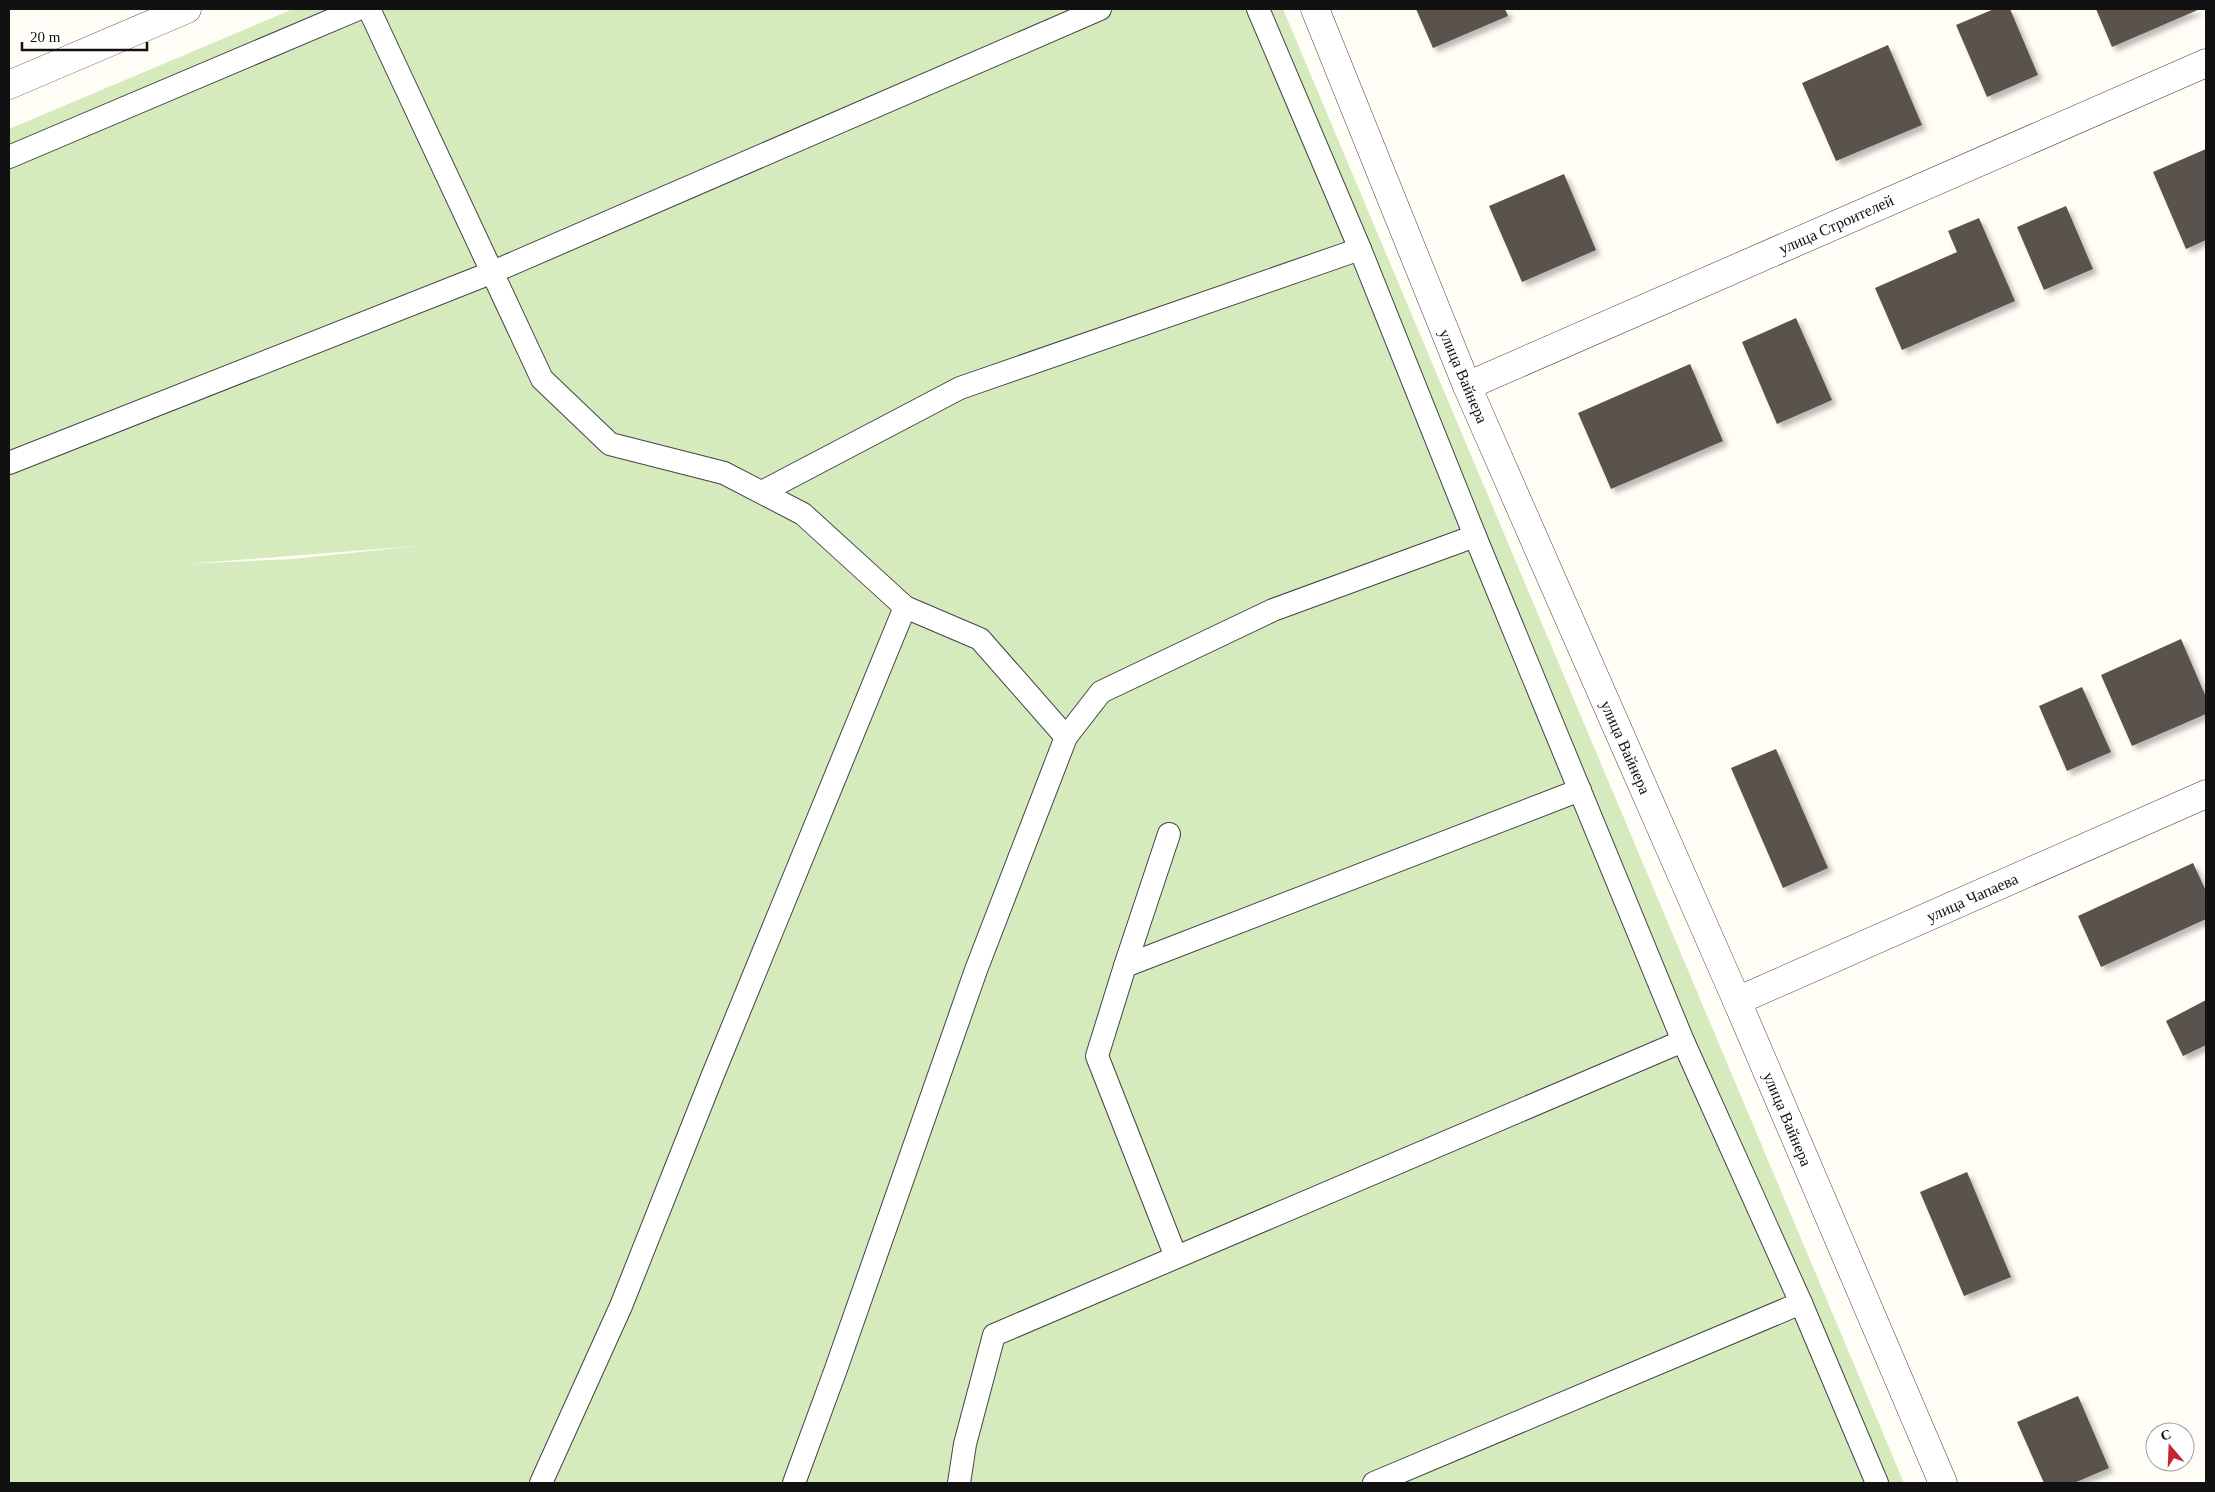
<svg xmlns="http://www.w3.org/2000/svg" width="2215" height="1492" viewBox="0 0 2215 1492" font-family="'Times New Roman',serif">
  <defs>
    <filter id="shadow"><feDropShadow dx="4.5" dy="4.5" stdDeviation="2.5" flood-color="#0004"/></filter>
  </defs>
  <rect width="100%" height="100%" fill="#fffdf5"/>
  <path fill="#d5ebbd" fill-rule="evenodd" d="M293 9H1283L1904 1483H9V129ZM417 546 293 559 184 564H185Z"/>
  <g fill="#5a524d" filter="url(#shadow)">
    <path d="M1416 9H1505L1508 16 1433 48Z"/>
    <path d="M1994 9H2010L2038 75 1987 97 1956 25Z"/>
    <path d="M2096 9H2200L2112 47Z"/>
    <path d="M1888 45 1922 125 1836 161 1802 83Z"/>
    <path d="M2206 149V240L2186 249 2153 172Z"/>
    <path d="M1564 174 1596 250 1522 282 1489 206Z"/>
    <path d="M2066 206 2093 269 2044 290 2017 227Z"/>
    <path d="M1979 218 2015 301 1902 350 1875 288 1957 252 1948 231Z"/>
    <path d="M1796 318 1832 400 1777 424 1742 342Z"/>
    <path d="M1690 364 1723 441 1611 489 1578 413Z"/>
    <path d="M2181 639 2206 697V714L2132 746 2101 675Z"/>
    <path d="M2082 687 2111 752 2067 771 2039 706Z"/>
    <path d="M1776 749 1828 868 1783 888 1731 768Z"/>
    <path d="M2193 863 2206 891V919L2101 967 2078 916Z"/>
    <path d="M2206 1000V1045L2183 1056 2166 1021Z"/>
    <path d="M1967 1172 2011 1277 1964 1296 1920 1192Z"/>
    <path d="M2078 1396 2109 1468 2074 1483H2044L2017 1422Z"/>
  </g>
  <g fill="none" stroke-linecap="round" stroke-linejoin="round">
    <defs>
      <g id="service">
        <path d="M369 9 542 379 610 444 724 473 803 514 905 607 980 639 1066 737 976 970 836 1369 794 1483"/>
        <path d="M1258 9 1360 249 1475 536 1683 1041 1801 1303 1877 1483"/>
        <path d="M9 157 358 9"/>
        <path d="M9 463 493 272 1100 9"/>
        <path d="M762 492 960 388 1360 249"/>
        <path d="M1066 737 1101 692 1273 610 1475 536"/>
        <path d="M1125 966 1169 834"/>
        <path d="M1176 1257 1097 1056 1125 966 1580 790"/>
        <path d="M541 1483 621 1306 712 1077 905 607"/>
        <path d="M959 1483 965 1444 994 1335 1683 1041"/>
        <path d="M1374 1483 1801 1303"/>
      </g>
      <g id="minor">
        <path d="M1315 9 1467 386 1737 1001 1943 1483"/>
        <path d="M9 85 187 9"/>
        <path d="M1467 386 2206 63"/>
        <path d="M1737 1001 2206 794"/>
      </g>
    </defs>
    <use href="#service" stroke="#444" stroke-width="24"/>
    <use href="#minor" stroke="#444" stroke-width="29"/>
    <use href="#service" stroke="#fff" stroke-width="22"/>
    <use href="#minor" stroke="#fff" stroke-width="28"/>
  </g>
  <g text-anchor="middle" stroke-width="5" stroke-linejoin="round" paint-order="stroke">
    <g font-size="16" fill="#111" stroke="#fff">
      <text transform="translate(1836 224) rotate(-24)" y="6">улица Строителей</text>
      <text transform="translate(1464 376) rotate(67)" y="6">улица Вайнера</text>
      <text transform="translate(1626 747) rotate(66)" y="6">улица Вайнера</text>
      <text transform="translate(1972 897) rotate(-24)" y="6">улица Чапаева</text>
      <text transform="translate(1788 1119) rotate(67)" y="6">улица Вайнера</text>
    </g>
  </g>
  <rect width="2215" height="1492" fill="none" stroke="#111111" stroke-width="20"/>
  <g transform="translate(2170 1447) rotate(341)"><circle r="24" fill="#ffffff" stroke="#a0a0a0"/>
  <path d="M0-4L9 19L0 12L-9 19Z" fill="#c4262e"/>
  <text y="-8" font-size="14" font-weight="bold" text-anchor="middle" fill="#111111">С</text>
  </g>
  <path d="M22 42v8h125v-8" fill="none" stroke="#111111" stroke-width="2.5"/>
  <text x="30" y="42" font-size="15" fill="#111111" stroke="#ffffff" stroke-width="4" paint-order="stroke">20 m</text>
</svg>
